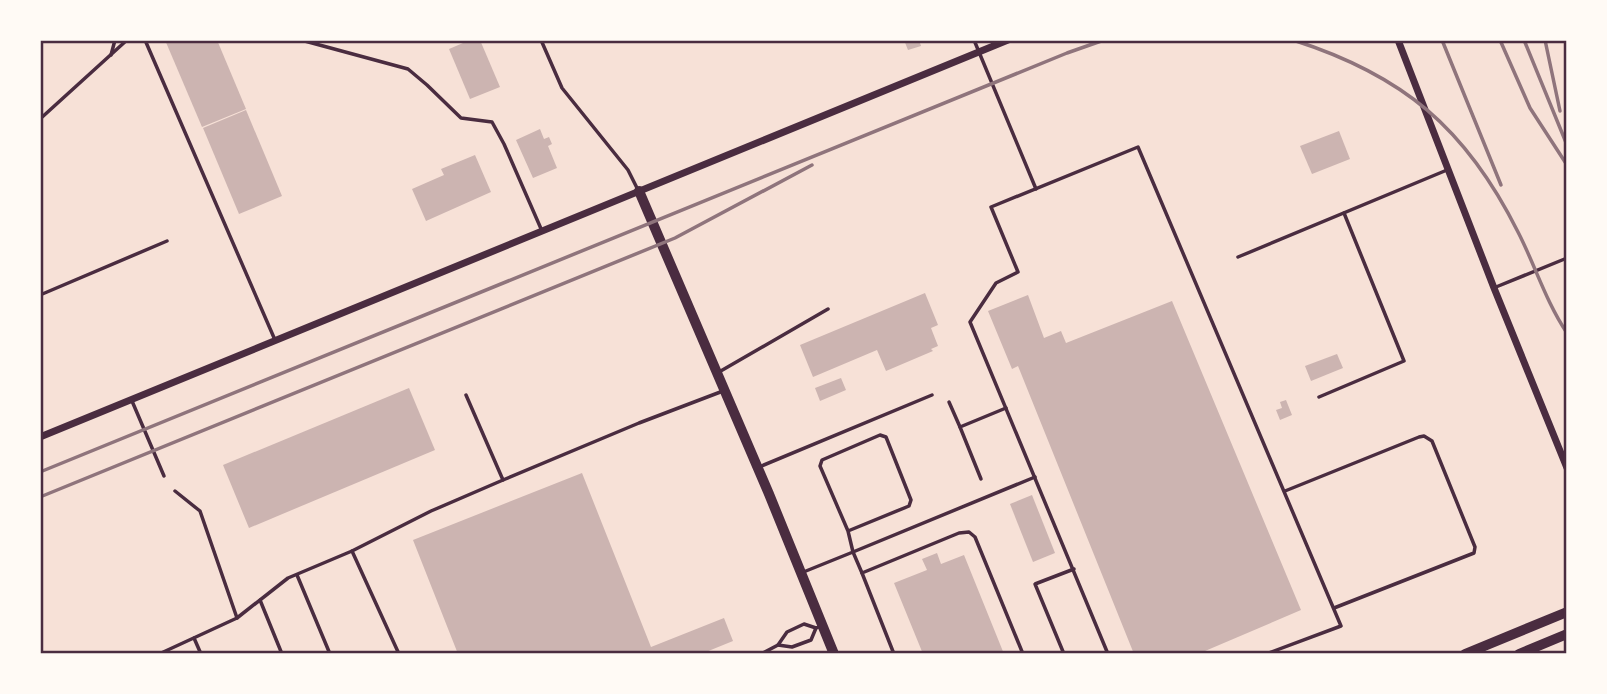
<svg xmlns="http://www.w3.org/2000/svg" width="1607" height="694" viewBox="0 0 1607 694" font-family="Rubik,sans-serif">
  <rect width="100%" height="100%" fill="#f7e1d7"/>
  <g fill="#ccb4b1">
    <path d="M165 40H217L246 109 202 127Z"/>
    <path d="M470 40H480L500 87 470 99 449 49Z"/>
    <path d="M904 40H919L921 46 908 50Z"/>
    <path d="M246 110 282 196 239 214 203 128Z"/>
    <path d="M540 129 544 139 549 137 552 144 548 146 557 168 533 178 516 140Z"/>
    <path d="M1339 131 1350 159 1312 174 1300 146Z"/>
    <path d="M475 155 491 192 426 221 412 189 444 175 441 169Z"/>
    <path d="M925 293 938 325 931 328 938 346 931 349 933 351 886 371 877 350 813 377 800 345Z"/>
    <path d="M1028 295 1044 338 1061 331 1066 343 1172 301 1301 610 1198 654H1134L1018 366 1012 369 988 311Z"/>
    <path d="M1337 354 1343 368 1311 381 1305 366Z"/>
    <path d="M841 378 846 390 820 401 815 388Z"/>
    <path d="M409 388 435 450 249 528 223 465Z"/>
    <path d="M1286 400 1292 415 1280 420 1276 410 1282 408 1280 402Z"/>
    <path d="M582 473 651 647 724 618 733 641 701 654H458L413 540Z"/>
    <path d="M1032 495 1055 553 1033 562 1010 504Z"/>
    <path d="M937 553 941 564 964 555 1004 654H923L894 583 927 570 922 559Z"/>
  </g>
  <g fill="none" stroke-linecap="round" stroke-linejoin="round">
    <g stroke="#4a2c40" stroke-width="3.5">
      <path d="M145 40 275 340"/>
      <path d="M301 40 408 69 427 85 461 118 492 122 504 144 542 231"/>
      <path d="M541 40 562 88 628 170 638 190"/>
      <path d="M974 40 1036 189"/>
      <path d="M111 55 115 40"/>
      <path d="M40 119 127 40"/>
      <path d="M1238 257 1447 170"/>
      <path d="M1496 287 1567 258"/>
      <path d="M40 295 167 241"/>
      <path d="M719 372 828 309"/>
      <path d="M466 395 503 480 639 423 723 391"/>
      <path d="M1319 397 1404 361 1344 213"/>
      <path d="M132 401 164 476"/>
      <path d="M949 402 960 427"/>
      <path d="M759 467 932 395"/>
      <path d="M981 479 960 427 1006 408"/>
      <path d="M175 491 200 511 237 618"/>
      <path d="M1285 491 1419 437 1424 436 1432 441 1475 547 1474 553 1334 608"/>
      <path d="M848 531 909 506 911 500 886 437 880 435 822 460 820 466 848 531 853 552 1035 477"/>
      <path d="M352 551 431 511 503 480"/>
      <path d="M801 573 853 552 862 573"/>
      <path d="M297 575 330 654"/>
      <path d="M260 600 282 654"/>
      <path d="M194 638 201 654"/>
      <path d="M778 645 792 647 811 640 816 628"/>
      <path d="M159 654 237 618 288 578 352 551 399 654"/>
      <path d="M761 654 778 645 787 632 804 624 816 628 821 626"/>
      <path d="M894 654 862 573 959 533 969 532 975 537 1023 654"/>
      <path d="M1064 654 1035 584 1074 569"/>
      <path d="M1108 654 970 322 996 283 1018 272 991 207 1138 147 1341 626 1266 654"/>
    </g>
    <g stroke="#4a2c40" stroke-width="7">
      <path d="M1398 40 1494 288 1567 468"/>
      <path d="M40 437 1008 40"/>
    </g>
    <path stroke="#4a2c40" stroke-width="10" d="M639 191 769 494 834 654"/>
    <g stroke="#4a2c40" stroke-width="10">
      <path d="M1465 654 1567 612"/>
      <path d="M1519 654 1567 634"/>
    </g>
    <g stroke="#8f747c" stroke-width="3.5">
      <path d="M1293 40C1403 75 1466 128 1518 232 1535 265 1546 302 1567 333"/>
      <path d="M1442 40 1501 185"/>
      <path d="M1500 40 1530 108 1567 165"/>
      <path d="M1524 40 1567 145"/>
      <path d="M1545 40 1560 111"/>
      <path d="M40 472 1067 53 1104 40"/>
      <path d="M40 497 675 238 812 165"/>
    </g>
  </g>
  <rect width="1607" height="694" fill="none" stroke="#fffaf5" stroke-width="84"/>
  <rect x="42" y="42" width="1523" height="610" fill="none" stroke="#4a2c40" stroke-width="2.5"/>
</svg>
